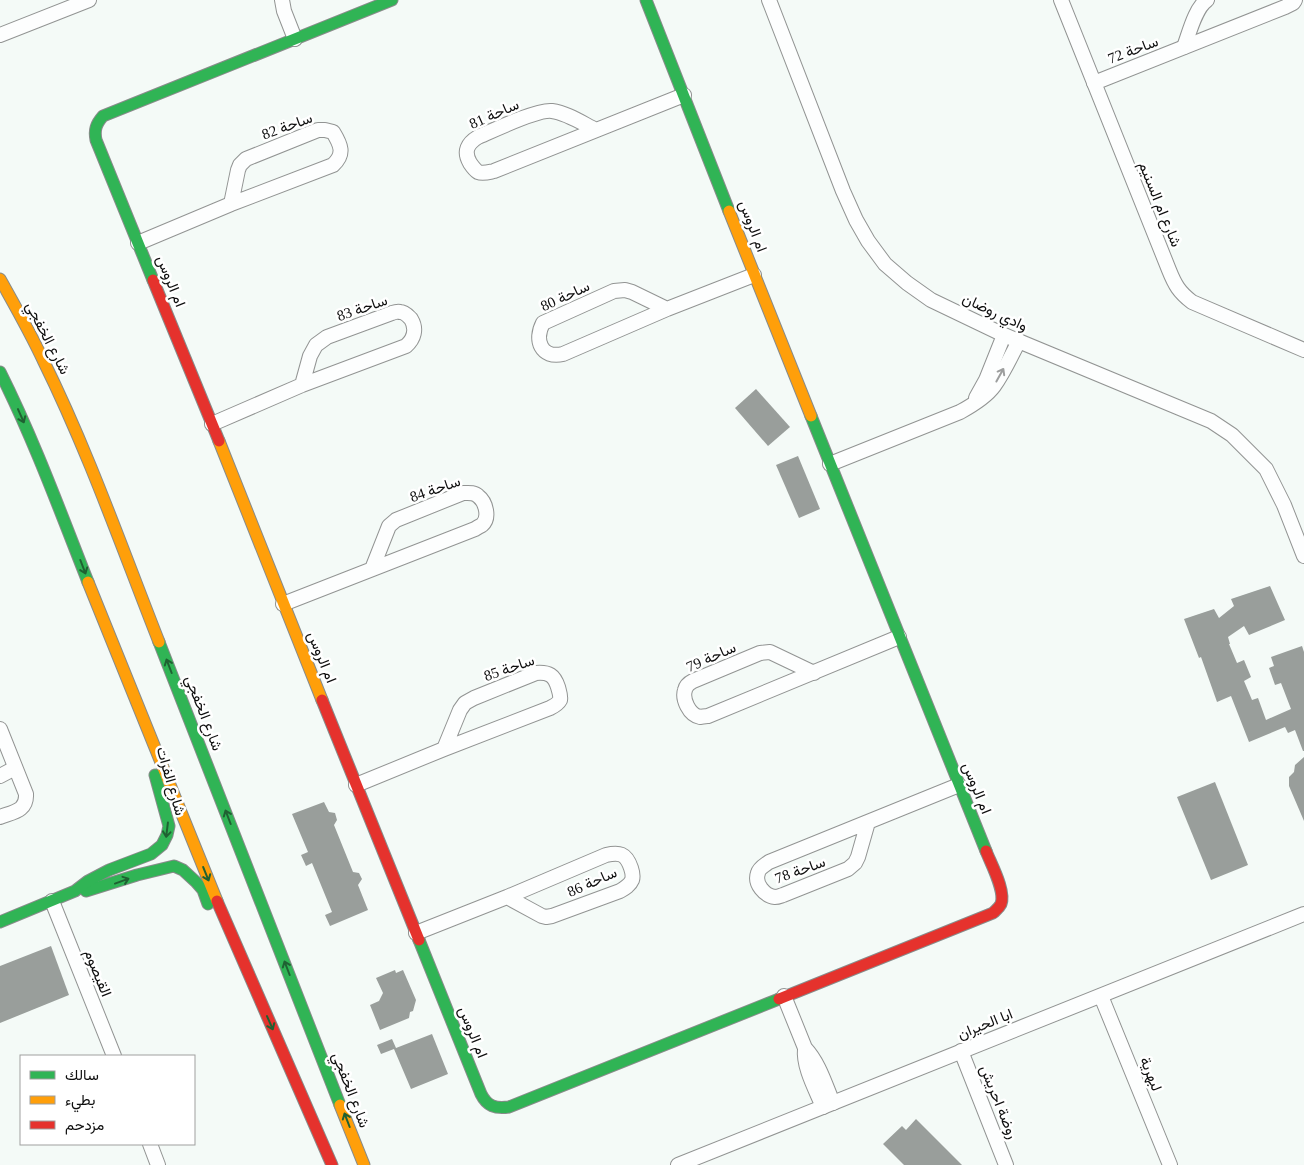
<svg xmlns="http://www.w3.org/2000/svg" width="1304" height="1165" viewBox="0 0 1304 1165" font-family="'Times New Roman',Vazirmatn,serif">
  <rect width="100%" height="100%" fill="#f4faf7"/>
  <g fill="#999e9b">
    <path d="M756 389 790 427 768 446 735 408Z"/>
    <path d="M798 456 820 509 799 518 776 465Z"/>
    <path d="M1270 586 1285 620 1249 635 1244 626 1228 637 1230 644H1229L1237 663 1244 660 1251 677 1244 681 1252 700 1258 698 1266 720 1291 709 1281 683 1275 685 1269 668 1274 666 1271 657 1302 646 1304 652V751H1303L1295 730 1288 733 1285 727 1249 742 1231 696 1217 702 1201 657 1199 658 1184 619 1214 609 1219 618 1234 606 1231 599Z"/>
    <path d="M1304 757V821L1289 786V777L1294 772 1295 765Z"/>
    <path d="M1215 782 1248 865 1211 880 1177 797Z"/>
    <path d="M324 802 329 812 335 813 337 820 334 825 353 872 359 873 362 879 358 885 368 910 330 926 325 915 332 912 312 863 306 866 301 855 308 852 292 814Z"/>
    <path d="M51 946 69 995 0 1023V966Z"/>
    <path d="M395 970 396 973 403 970 416 1000 413 1011 410 1012 409 1018 380 1030 370 1005 379 1001 383 993 376 978Z"/>
    <path d="M432 1034 448 1074 411 1089 394 1049 381 1054 377 1045 392 1039 396 1048Z"/>
    <path d="M916 1119 962 1165H904L883 1144 902 1126 906 1130Z"/>
  </g>
  <g fill="none" stroke-linecap="round" stroke-linejoin="round">
    <defs>
      <g id="street">
        <path d="M282 0 284 11 295 39"/>
        <path d="M769 0 843 191 856 220 868 241 885 264 907 283 931 300 1004 335 1211 421 1232 435 1266 469 1284 505 1304 556"/>
        <path d="M1061 0 1169 270C1175 285 1179 292 1192 302L1304 350"/>
        <path d="M0 35 89 0"/>
        <path d="M1184 47C1189 34 1195 8 1207 0"/>
        <path d="M1094 83 1285 7 1293 3 1295 0"/>
        <path d="M596 130C582 123 567 113 552 111 538 109 494 130 478 137 468 143 463 151 470 163 472 166 475 170 478 172 483 174 489 172 494 171L684 95"/>
        <path d="M138 243 231 204 333 165C345 154 341 145 333 132L325 130H318L246 159 240 165 238 170 231 204"/>
        <path d="M667 309 632 292 625 290 614 291 543 323C534 340 541 359 563 354L667 309 754 275"/>
        <path d="M976 398 986 380 1004 335"/>
        <path d="M212 424 302 385 406 346C414 339 417 329 411 319 408 316 405 312 400 312 398 311 395 312 392 313L327 337 316 345 310 356 302 385"/>
        <path d="M830 464 960 412C971 406 986 397 994 386 1004 372 1011 356 1019 341"/>
        <path d="M283 604 475 529C478 527 480 526 482 525 490 518 486 502 478 496 474 492 468 493 463 493L396 520 389 526 372 569"/>
        <path d="M814 673 770 652 760 653 693 681C689 683 686 685 685 690 682 699 689 715 700 717 700 717 707 716 708 716L899 637"/>
        <path d="M0 729 26 794C27 811 13 812 0 817"/>
        <path d="M0 776 15 768"/>
        <path d="M356 785 444 749 550 708C554 706 558 704 560 700 561 696 559 691 558 687 554 675 549 672 536 673L474 698 465 703 460 710 444 749"/>
        <path d="M868 822 858 857 855 863 848 869 783 895C780 896 778 897 775 897 765 896 754 884 758 873 759 868 765 865 769 862L959 785"/>
        <path d="M52 901 114 1056"/>
        <path d="M416 933 507 897 606 855C619 852 626 853 631 868 632 871 633 877 632 880 630 885 625 888 620 891L552 916 546 917 542 916 507 897"/>
        <path d="M784 996 805 1048C819 1063 825 1084 833 1103"/>
        <path d="M1101 996 1170 1165"/>
        <path d="M805 1049C803 1067 816 1090 823 1107"/>
        <path d="M961 1051 1006 1165"/>
        <path d="M150 1144 158 1165"/>
        <path d="M678 1165 1304 914"/>
      </g>
      <g id="fast">
        <path d="M646 0 729 211"/>
        <path d="M153 280 96 140C94 130 96 124 103 116L392 0"/>
        <path d="M0 372C34 440 60 511 88 582"/>
        <path d="M811 416 986 851"/>
        <path d="M159 642 340 1105"/>
        <path d="M86 891 137 875 174 866 183 870 196 882 203 890 208 904"/>
        <path d="M0 922 75 891 88 881 109 870 151 854 162 845 167 835 169 826 155 775"/>
        <path d="M419 940 481 1094C487 1106 495 1109 509 1107L779 999"/>
      </g>
      <g id="slow">
        <path d="M729 211 811 416"/>
        <path d="M0 279C15 306 30 332 43 360 88 451 122 548 159 642"/>
        <path d="M219 441 322 700"/>
        <path d="M88 582 217 901"/>
        <path d="M340 1105 364 1165"/>
      </g>
      <g id="jam">
        <path d="M153 280 219 441"/>
        <path d="M322 700 419 940"/>
        <path d="M217 901 332 1165"/>
        <path d="M779 999 993 913C996 910 999 908 1001 904 1006 891 991 864 986 851"/>
      </g>
    </defs>
    <use href="#street" stroke="#929493" stroke-width="16"/>
    <use href="#fast" stroke="#888b8a" stroke-width="13"/>
    <use href="#slow" stroke="#888b8a" stroke-width="13"/>
    <use href="#jam" stroke="#888b8a" stroke-width="13"/>
    <use href="#street" stroke="#fdfefe" stroke-width="14"/>
    <use href="#fast" stroke="#30b455" stroke-width="11"/>
    <use href="#slow" stroke="#ff9f0a" stroke-width="11"/>
    <use href="#jam" stroke="#e5322d" stroke-width="11"/>
  </g>
  <defs><path id="oneway-shaft" d="M-6 0H5M1.5-3L5.5 0L1.5 3" fill="none" stroke-width="1.6" stroke-linecap="round" stroke-linejoin="round" transform="scale(1.25)"/></defs>
  <use stroke="#9d9e9e" href="#oneway-shaft" transform="translate(1000 375) rotate(-61)"/>
  <g stroke="#1f6132">
    <use href="#oneway-shaft" transform="translate(21 416) rotate(66)"/>
    <use href="#oneway-shaft" transform="translate(83 567) rotate(69)"/>
    <use href="#oneway-shaft" transform="translate(169 666) rotate(-111)"/>
    <use href="#oneway-shaft" transform="translate(228 817) rotate(-111)"/>
    <use href="#oneway-shaft" transform="translate(167 830) rotate(97)"/>
    <use href="#oneway-shaft" transform="translate(206 874) rotate(68)"/>
    <use href="#oneway-shaft" transform="translate(122 881) rotate(-20)"/>
    <use href="#oneway-shaft" transform="translate(287 968) rotate(-111)"/>
    <use href="#oneway-shaft" transform="translate(270 1023) rotate(66)"/>
    <use href="#oneway-shaft" transform="translate(347 1120) rotate(-111)"/>
  </g>
  <g text-anchor="middle" stroke-width="5" stroke-linejoin="round" paint-order="stroke">
    <g font-size="15" fill="#0e0e0e" stroke="#fff">
      <text transform="translate(1133 50) rotate(-21)" y="5">ساحة 72</text>
      <text transform="translate(494 114) rotate(-24)" y="5">ساحة 81</text>
      <text transform="translate(287 126) rotate(-20)" y="5">ساحة 82</text>
      <text transform="translate(1160 204) rotate(68)" y="5">شارع ام السنيم</text>
      <text transform="translate(753 226) rotate(69)" y="5">ام الروس</text>
      <text transform="translate(171 281) rotate(68)" y="5">ام الروس</text>
      <text transform="translate(565 296) rotate(-25)" y="5">ساحة 80</text>
      <text transform="translate(362 308) rotate(-19)" y="5">ساحة 83</text>
      <text transform="translate(995 312) rotate(25)" y="5">وادي روضان</text>
      <text transform="translate(48 338) rotate(63)" y="5">شارع الخفجي</text>
      <text transform="translate(435 489) rotate(-19)" y="5">ساحة 84</text>
      <text transform="translate(322 657) rotate(68)" y="5">ام الروس</text>
      <text transform="translate(711 657) rotate(-24)" y="5">ساحة 79</text>
      <text transform="translate(509 668) rotate(-19)" y="5">ساحة 85</text>
      <text transform="translate(204 713) rotate(69)" y="5">شارع الخفجي</text>
      <text transform="translate(171 781) rotate(74)" y="5">شارع الفرات</text>
      <text transform="translate(977 788) rotate(68)" y="5">ام الروس</text>
      <text transform="translate(800 870) rotate(-20)" y="5">ساحة 78</text>
      <text transform="translate(592 882) rotate(-24)" y="5">ساحة 86</text>
      <text transform="translate(98 973) rotate(68)" y="5">القيصوم</text>
      <text transform="translate(985 1024) rotate(-22)" y="5">ابا الحيران</text>
      <text transform="translate(473 1032) rotate(68)" y="5">ام الروس</text>
      <text transform="translate(1151 1074) rotate(68)" y="5">لبهرية</text>
      <text transform="translate(351 1090) rotate(69)" y="5">شارع الخفجي</text>
      <text transform="translate(999 1102) rotate(68)" y="5">روضة احريش</text>
    </g>
  </g>
  <rect x="20" y="1055" width="175" height="90" fill="#ffffff" stroke="#9f9f9f"/>
  <rect x="30" y="1071" width="25" height="8" fill="#30b455" stroke="#9f9f9f"/>
  <text x="65" y="1080" font-size="15" fill="#0e0e0e">سالك</text>
  <rect x="30" y="1096" width="25" height="8" fill="#ff9f0a" stroke="#9f9f9f"/>
  <text x="65" y="1105" font-size="15" fill="#0e0e0e">بطيء</text>
  <rect x="30" y="1121" width="25" height="8" fill="#e5322d" stroke="#9f9f9f"/>
  <text x="65" y="1130" font-size="15" fill="#0e0e0e">مزدحم</text>
</svg>
